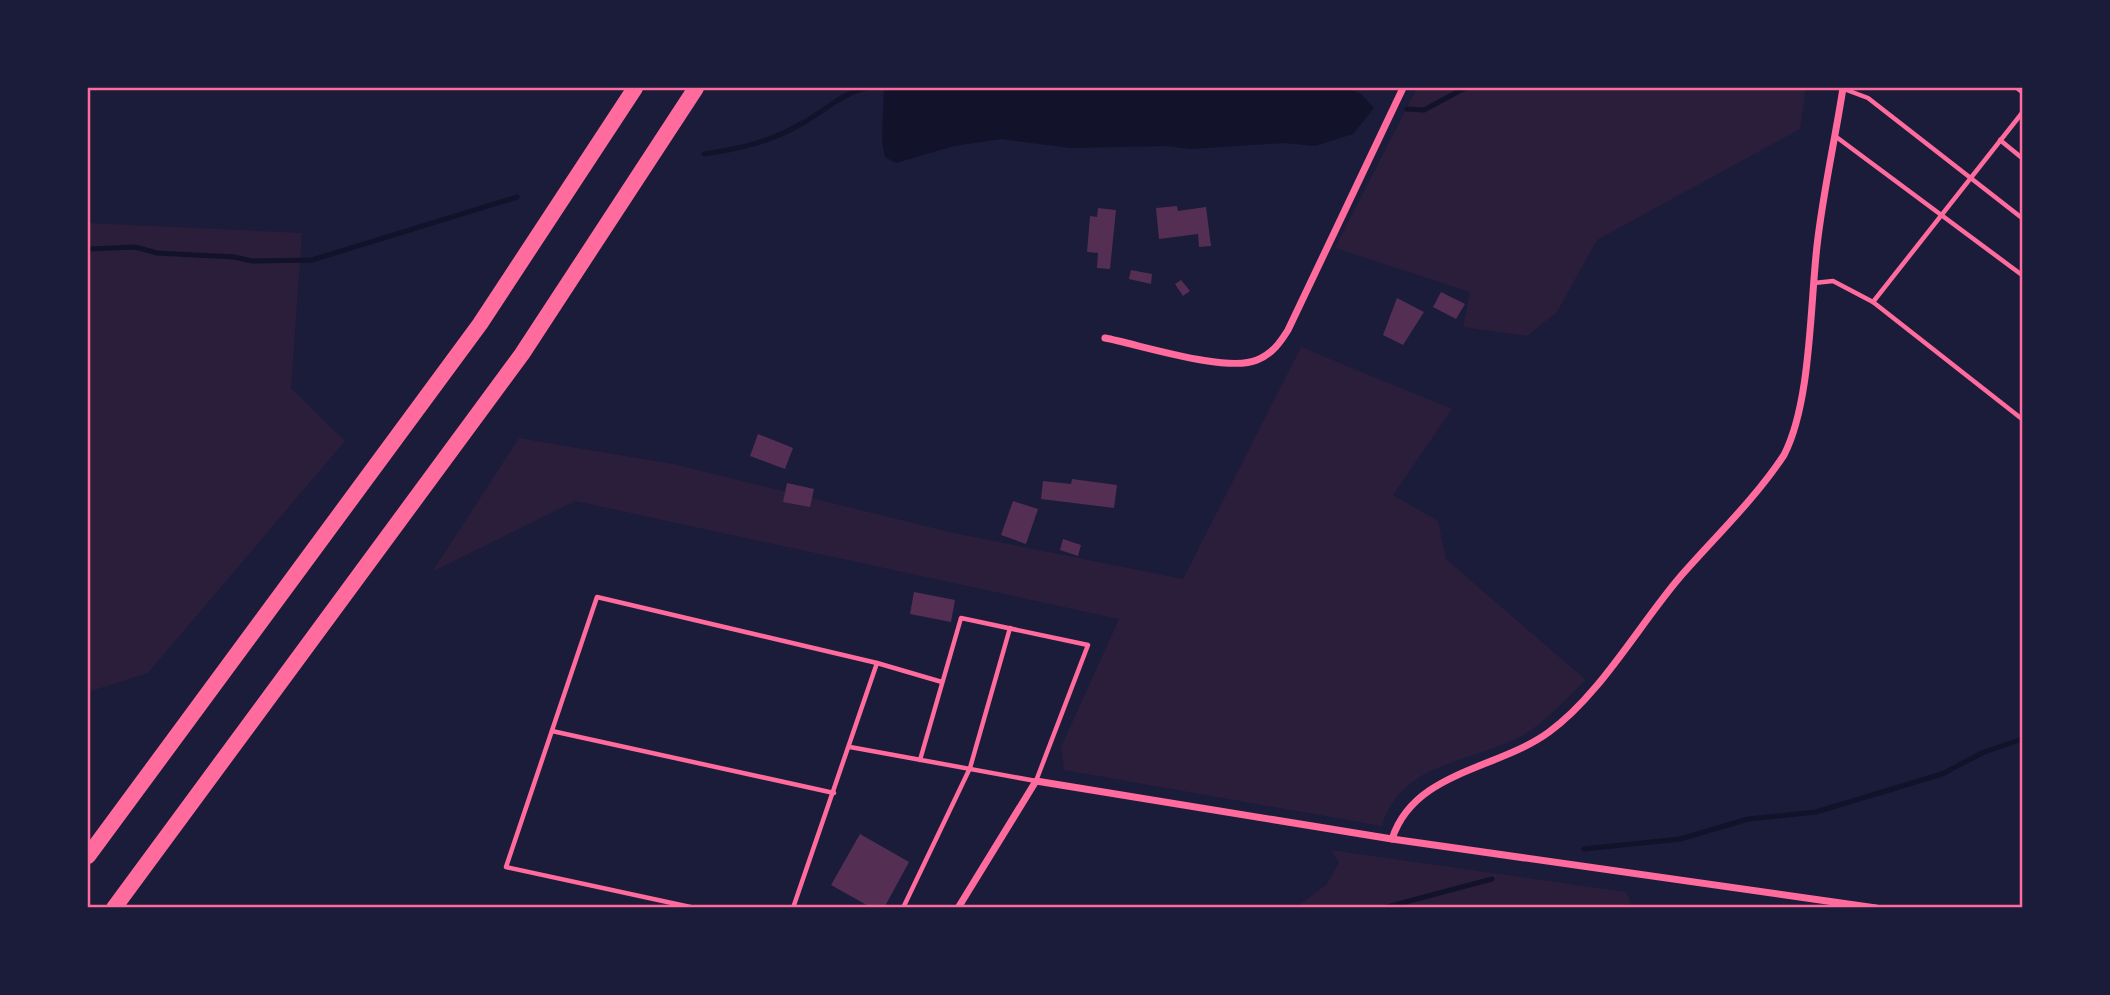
<svg xmlns="http://www.w3.org/2000/svg" width="2110" height="995" viewBox="0 0 2110 995" font-family="'Fira Sans Condensed',sans-serif">
  <rect width="100%" height="100%" fill="#1b1b3a"/>
  <g fill="#2a1e3b">
    <path d="M1417 88H1806L1800 129 1597 240 1557 312 1527 336 1463 327 1470 292 1335 248Z"/>
    <path d="M88 223 302 233 291 388 345 441 148 673 88 692Z"/>
    <path d="M1301 347 1452 409 1393 495 1438 521 1446 559 1586 680C1568 696 1550 718 1530 731 1480 764 1402 757 1382 826L1064 770 1061 747 1119 619 575 501 432 572 519 438 673 464 954 533 1183 579Z"/>
    <path d="M1331 850 1626 892 1631 903 1616 908 1296 907 1326 885 1339 863Z"/>
  </g>
  <path fill="#12122b" d="M884 88H1345L1360 93 1374 108 1353 134 1315 146 1285 143 1191 149 1166 146 1071 148 1001 139 954 146 896 163 885 157 882 141Z"/>
  <g fill="none" stroke-linecap="round" stroke-linejoin="round">
    <g stroke="#12122b" stroke-width="5">
      <path d="M1407 109 1424 110 1465 88"/>
      <path d="M704 154C739 149 770 142 801 124 824 112 841 93 867 88"/>
      <path d="M88 249 135 247 157 253 234 257 252 261 312 260 517 197"/>
      <path d="M1584 849 1680 839 1748 819 1816 812 1942 774 1982 753 2022 739"/>
      <path d="M1383 908 1492 879"/>
    </g>
  </g>
  <g fill="#542f53">
    <path d="M1177 206 1178 211 1206 207 1211 246 1199 247 1198 234 1159 239 1156 208Z"/>
    <path d="M1098 208 1116 210 1110 269 1097 268 1098 253 1087 252 1090 216 1097 217Z"/>
    <path d="M1131 270 1152 274 1151 284 1129 279Z"/>
    <path d="M1181 280 1190 291 1183 296 1175 284Z"/>
    <path d="M1441 292 1465 304 1456 319 1433 307Z"/>
    <path d="M1397 298 1424 312 1403 345 1383 335Z"/>
    <path d="M758 434 793 448 785 469 750 456Z"/>
    <path d="M1072 479 1117 485 1114 508 1041 499 1043 481 1071 484Z"/>
    <path d="M787 483 814 489 810 507 783 502Z"/>
    <path d="M1013 501 1038 509 1026 544 1001 535Z"/>
    <path d="M1063 539 1081 545 1078 556 1060 550Z"/>
    <path d="M914 592 955 600 951 622 910 614Z"/>
    <path d="M860 834 909 862 884 908H872L831 885Z"/>
  </g>
  <g fill="none" stroke-linecap="round" stroke-linejoin="round">
    <g stroke="#ff6b9d" stroke-width="4.5">
      <path d="M2017 88 2022 92"/>
      <path d="M1844 89 1868 98 2022 218"/>
      <path d="M1835 136 2022 275"/>
      <path d="M2000 140 2022 158"/>
      <path d="M1814 283 1833 281 1873 302 2022 419"/>
      <path d="M1873 302 2022 113"/>
      <path d="M877 663 942 682"/>
      <path d="M552 731 834 793"/>
      <path d="M850 747 1036 781 1088 645 961 618 920 760"/>
      <path d="M695 908 506 867 597 597 877 663 793 908"/>
      <path d="M903 908 970 768 1010 628"/>
    </g>
    <g stroke="#ff6b9d" stroke-width="7">
      <path d="M1105 338C1141 345 1227 373 1257 360 1272 354 1280 343 1288 330L1403 88"/>
      <path d="M1392 839C1414 771 1497 770 1549 732 1600 695 1639 625 1680 577 1715 537 1755 499 1784 455 1811 403 1810 306 1817 246 1823 192 1835 140 1843 88"/>
      <path d="M958 908 1036 781 1392 839 1876 908"/>
    </g>
    <g stroke="#ff6b9d" stroke-width="16">
      <path d="M88 856 480 324 635 88"/>
      <path d="M114 908 522 354 696 88"/>
    </g>
  </g>
  <rect width="2110" height="995" fill="none" stroke="#1b1b3a" stroke-width="178"/>
  <rect x="89" y="89" width="1932" height="817" fill="none" stroke="#ff6b9d" stroke-width="2.5"/>
</svg>
